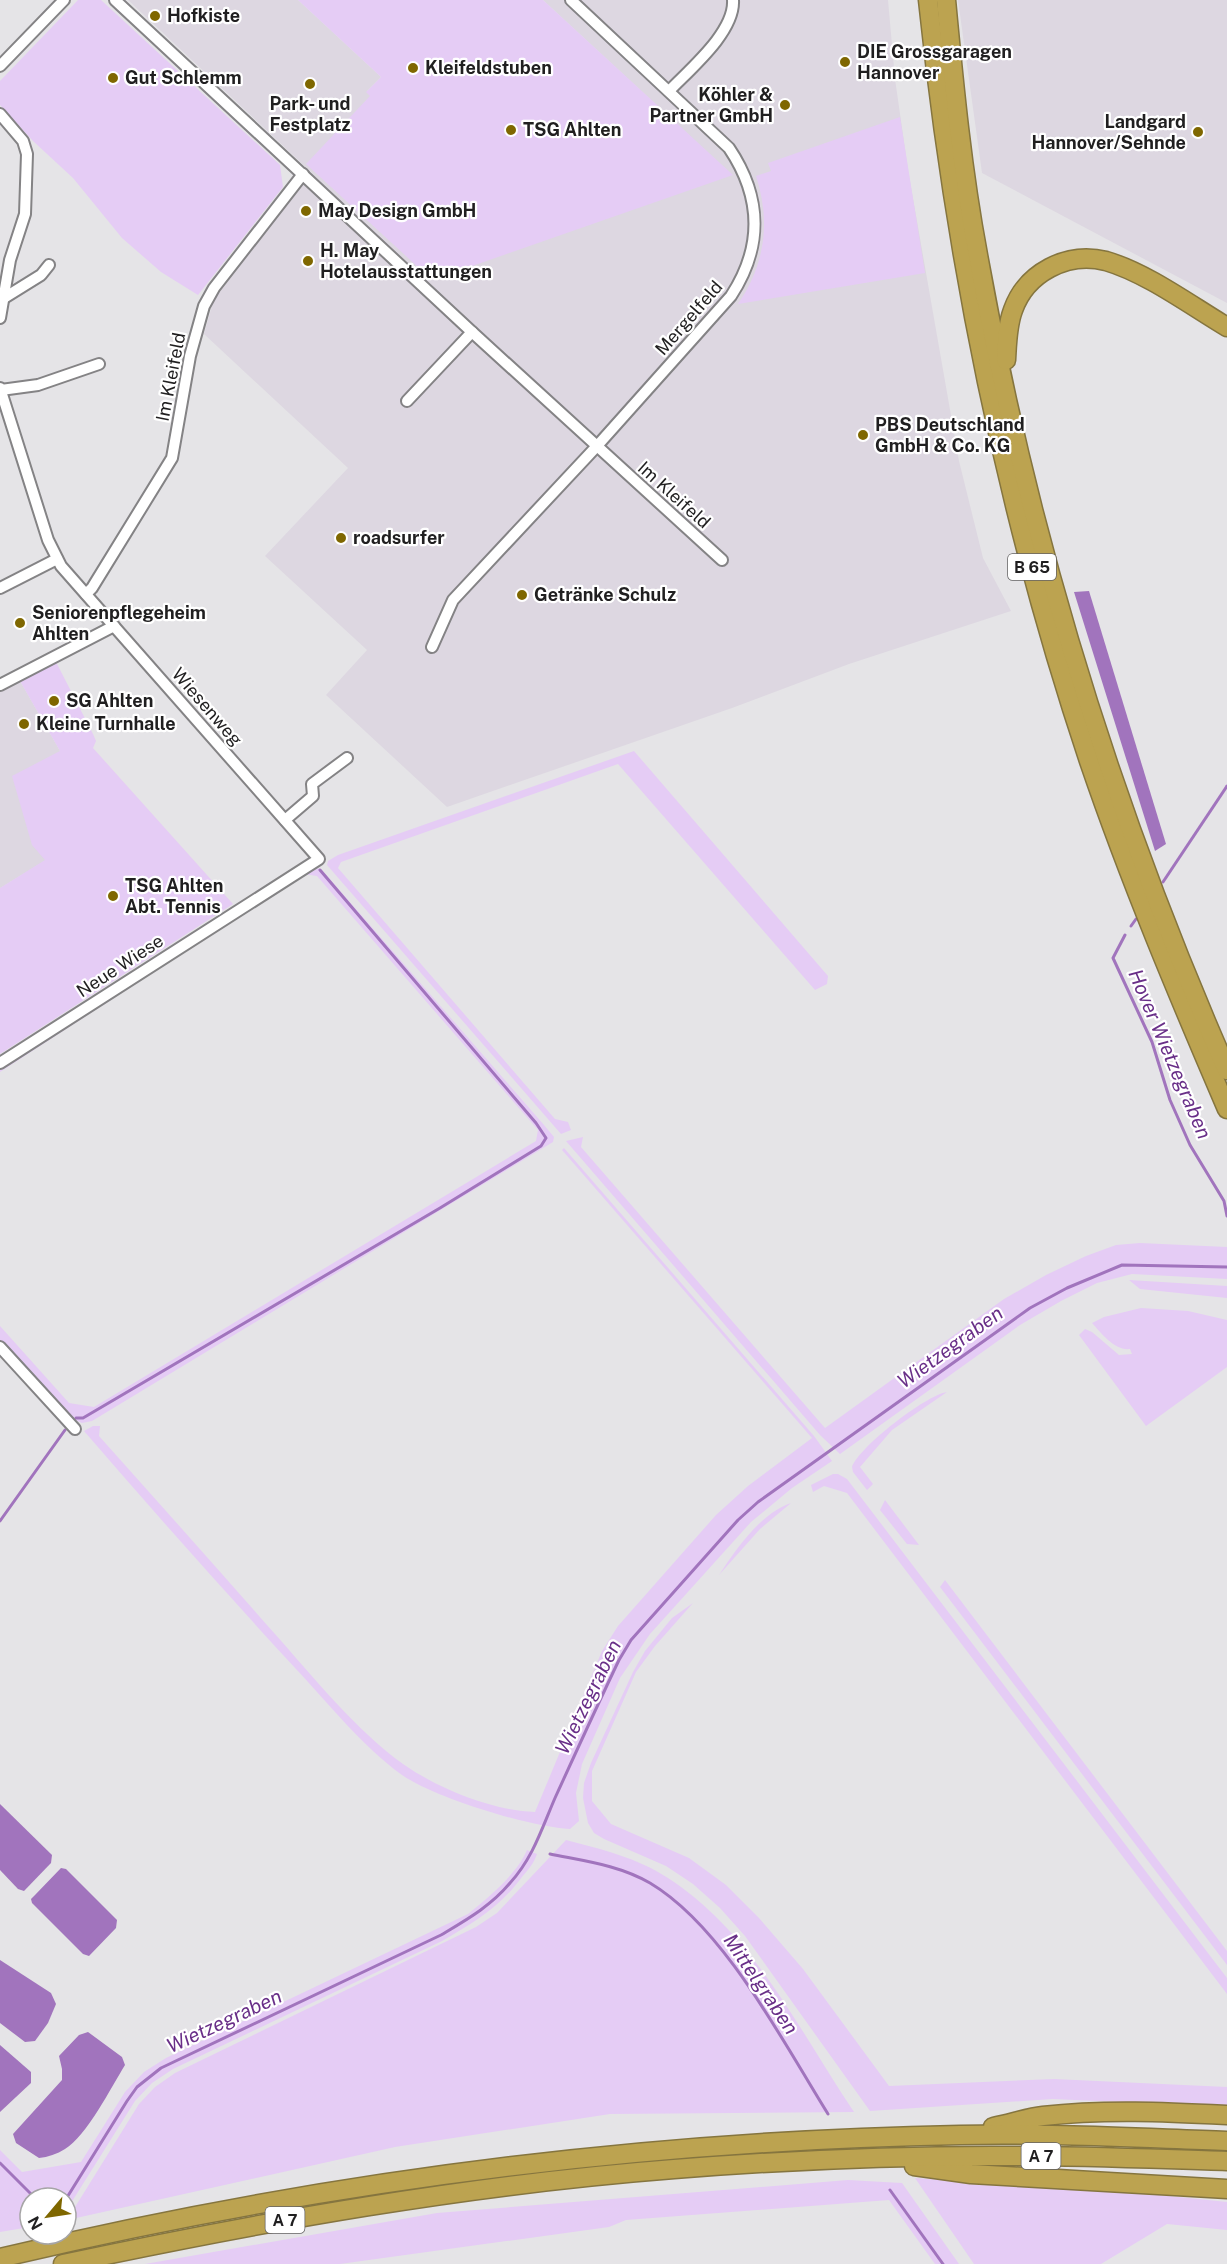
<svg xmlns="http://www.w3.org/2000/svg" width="1227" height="2264" viewBox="0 0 1227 2264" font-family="'Public Sans',sans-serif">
  <rect width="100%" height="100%" fill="#e5e4e7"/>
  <g fill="#ddd7e1">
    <path d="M128 0H298L381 77 367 91 371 95 732 175 543 0H888L895 79 908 170 959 461 983 558 1011 611 849 664 732 708 447 807 326 695 367 650 265 556 348 468 204 334 214 299 312 173Z"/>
    <path d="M958 0H1227V303L982 173Z"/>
    <path d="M20 681 60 751 46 860 0 888V691Z"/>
  </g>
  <g fill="#e5ccf5">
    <path d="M78 0H101L280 165 283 187 198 295 161 272 122 238 73 178 33 141 0 105V81Z"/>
    <path d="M298 0H543L733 175 432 280 306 164 370 96 366 92 381 77Z"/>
    <path d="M900 117 925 273 738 304C765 265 771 221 756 176L771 171 768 163Z"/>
    <path d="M56 662 93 734 96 741 93 748 233 904 0 1054V888L45 860 32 845 12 776 60 751 20 681Z"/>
    <path d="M634 751 828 976 827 984 815 990 618 764 341 862 338 868 555 1119 568 1122 571 1130 561 1134 327 865 328 861 338 855Z"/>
    <path d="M318 868 322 870 544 1125 554 1137 553 1142 92 1421 82 1423 73 1419 0 1340V1326L69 1403 94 1407 536 1141 538 1130 317 876 304 874 0 1072V1068L312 869Z"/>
    <path d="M583 1137 581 1147 825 1428 1004 1299 1046 1275 1086 1256 1116 1245 1140 1243 1227 1247V1279L1132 1274 1097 1283 1061 1301 1020 1325 840 1454 820 1435 566 1141Z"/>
    <path d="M564 1148 814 1436 832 1461 792 1488 751 1522 650 1634 620 1678 582 1764 576 1793 579 1821 570 1829C530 1827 435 1798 402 1775 362 1746 330 1705 296 1669 224 1591 153 1511 84 1431L93 1426H100L99 1436C158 1502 217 1568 275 1634 314 1678 356 1730 403 1764 437 1788 493 1811 535 1812L602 1651 618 1626 716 1515 748 1486 812 1438 562 1150Z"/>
    <path d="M1129 1280 1227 1286V1298L1140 1289Z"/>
    <path d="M1141 1308 1188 1311 1227 1320V1367L1146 1426 1079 1335 1085 1329 1092 1332 1119 1355 1132 1354 1130 1349C1115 1351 1101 1333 1092 1323L1104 1317Z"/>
    <path d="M947 1392 892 1430 860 1467 873 1484 867 1490 853 1472 852 1467C859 1447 926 1395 947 1392Z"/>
    <path d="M833 1474H838L847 1479 1227 1978V1994L847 1493 824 1486 813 1492 811 1485Z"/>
    <path d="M885 1500 919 1545 907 1544 880 1510Z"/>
    <path d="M791 1503 760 1529 719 1575C737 1548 760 1514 791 1503Z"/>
    <path d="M945 1580 1227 1951V1965L940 1587Z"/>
    <path d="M693 1603 655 1646 636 1672 592 1771V1801L611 1824 689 1858 726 1885 759 1918 803 1969 889 2086 1054 2079 1227 2087V2107L1053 2099 870 2111 745 1936 720 1908 693 1884 666 1866 604 1839 594 1833 588 1823 583 1798 584 1783 591 1763 633 1672 645 1651 672 1618Z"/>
    <path d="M566 1840C601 1849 638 1858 668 1878 753 1933 799 2030 854 2112L610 2114 395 2147 67 2220 139 2104 155 2087 175 2073 476 1927 497 1913Z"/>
    <path d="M527 1850 537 1854C534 1863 528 1870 522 1877 499 1908 475 1922 442 1941L173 2069 152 2083 135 2101 66 2211V2198H30V2227L0 2232V2150L22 2172 81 2162 125 2092 144 2072 166 2058 468 1914C488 1898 517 1874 527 1850Z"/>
    <path d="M915 2178 1141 2193 1227 2202V2230L1167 2224 1101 2264H974Z"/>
    <path d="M848 2180 902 2183 959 2264H935L889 2200 626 2220 609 2227 340 2264H145L437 2213Z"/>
  </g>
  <g fill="#a174bd">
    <path d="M1089 591 1166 844 1155 851 1074 592Z"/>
    <path d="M0 1804 52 1855 51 1863 24 1891 18 1889 0 1870Z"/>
    <path d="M61 1868 66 1869 117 1920 116 1928 89 1956 83 1954 32 1903 31 1899 35 1895Z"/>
    <path d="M0 1960 51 1993 56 2004 48 2023 35 2041 25 2042 0 2023Z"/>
    <path d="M88 2032 122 2057 125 2065C112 2086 86 2137 65 2149 57 2154 48 2157 39 2158L16 2143 13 2134 62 2080V2069L59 2056 79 2035Z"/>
    <path d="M0 2045 31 2072V2083L0 2112Z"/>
  </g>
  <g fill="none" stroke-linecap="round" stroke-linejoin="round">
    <g stroke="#a174bd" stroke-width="3">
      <path d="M1163 882 1227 786"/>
      <path d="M1131 926 1136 919"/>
      <path d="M1125 935 1113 958 1152 1042 1170 1100 1190 1145 1224 1201 1227 1216"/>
      <path d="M76 1418H83L440 1208 541 1146 546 1138 536 1123 320 870"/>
      <path d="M0 1521 65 1430"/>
      <path d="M550 1854C584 1861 619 1865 650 1883 724 1927 783 2042 828 2114"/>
      <path d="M0 2163 35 2198"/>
      <path d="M890 2190 943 2264"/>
      <path d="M66 2199 127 2101 137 2087 161 2068 441 1935C466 1920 491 1906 510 1883 533 1858 542 1828 555 1798 576 1752 597 1706 619 1660L631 1640 738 1520 758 1502 1030 1308 1067 1288 1122 1265 1227 1267"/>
    </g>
    <defs>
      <g id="street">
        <path d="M115 0 472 332 722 560"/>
        <path d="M0 66 64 0"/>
        <path d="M669 91C690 69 735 32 733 0"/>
        <path d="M0 114 23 141 27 154 25 214 10 260 0 318"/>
        <path d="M4 298 41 275 49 265"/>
        <path d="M0 388 48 540 61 566 319 859 0 1063"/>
        <path d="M1 390 38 385 99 364"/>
        <path d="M407 401 472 332"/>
        <path d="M0 588 57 559"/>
        <path d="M86 594 92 588 172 458 190 356 204 306 214 288 303 174"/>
        <path d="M432 647 453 600 597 446 731 296C763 247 762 197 729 148L571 0"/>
        <path d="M0 685 114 626"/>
        <path d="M285 820 313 796 312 784 347 758"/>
        <path d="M0 1347 75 1429"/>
      </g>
      <g id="highway">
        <path d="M928 0C955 259 1007 517 1090 764 1130 881 1178 995 1227 1109"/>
        <path d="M946 0C954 85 962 170 978 255 1028 536 1112 809 1227 1070"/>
        <path d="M1006 360C1007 344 1007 326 1013 310 1026 273 1067 251 1106 261 1147 273 1190 305 1227 327"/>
        <path d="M993 2127C1010 2124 1026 2118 1043 2116 1104 2109 1166 2112 1227 2115"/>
        <path d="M914 2166 971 2174 1227 2189"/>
        <path d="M0 2258C315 2183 636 2141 960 2135 1049 2133 1138 2138 1227 2141"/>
        <path d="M63 2264C265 2221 468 2185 674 2169 789 2160 905 2155 1021 2156 1090 2156 1158 2159 1227 2161"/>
      </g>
    </defs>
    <use href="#street" stroke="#848385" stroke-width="14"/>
    <use href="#highway" stroke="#85753f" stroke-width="21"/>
    <use href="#street" stroke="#fff" stroke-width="10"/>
    <use href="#highway" stroke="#bca350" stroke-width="18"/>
  </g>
  <g fill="#7f6700" stroke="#fff" stroke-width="2">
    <circle cx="155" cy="16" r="6"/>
    <circle cx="845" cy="62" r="6"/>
    <circle cx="413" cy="68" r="6"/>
    <circle cx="113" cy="78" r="6"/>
    <circle cx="310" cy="84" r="6"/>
    <circle cx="785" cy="105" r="6"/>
    <circle cx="511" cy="130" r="6"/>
    <circle cx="1198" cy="132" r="6"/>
    <circle cx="306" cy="211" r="6"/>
    <circle cx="308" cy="261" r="6"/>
    <circle cx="863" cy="435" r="6"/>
    <circle cx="341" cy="538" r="6"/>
    <circle cx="522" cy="595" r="6"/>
    <circle cx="20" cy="623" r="6"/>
    <circle cx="54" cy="701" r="6"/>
    <circle cx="24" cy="724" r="6"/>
    <circle cx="113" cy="896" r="6"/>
  </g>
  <g text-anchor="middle" stroke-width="4.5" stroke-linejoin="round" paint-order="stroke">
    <g fill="#fff" stroke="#636263" stroke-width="1.5">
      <rect x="1008" y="554" width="48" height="26" rx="4.5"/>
      <rect x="1021.5" y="2143" width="39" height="26" rx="4.5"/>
      <rect x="265.5" y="2207" width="39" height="26" rx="4.5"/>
    </g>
    <g font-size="16" font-weight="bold" fill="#201f20">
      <text x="1032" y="573">B 65</text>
      <text x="1041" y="2162">A 7</text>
      <text x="285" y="2226">A 7</text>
    </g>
    <g font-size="18" font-weight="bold" fill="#201f20" stroke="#fff" text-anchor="start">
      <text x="167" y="22">Hofkiste</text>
      <text x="857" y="58">DIE Grossgaragen<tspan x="857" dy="21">Hannover</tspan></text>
      <text x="425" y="74">Kleifeldstuben</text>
      <text x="125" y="84">Gut Schlemm</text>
      <text x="773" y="101" text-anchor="end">Köhler &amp;<tspan x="773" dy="21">Partner GmbH</tspan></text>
      <text x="310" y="110" text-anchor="middle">Park- und<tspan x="310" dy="21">Festplatz</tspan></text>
      <text x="1186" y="128" text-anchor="end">Landgard<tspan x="1186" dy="21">Hannover/Sehnde</tspan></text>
      <text x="523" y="136">TSG Ahlten</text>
      <text x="318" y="217">May Design GmbH</text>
      <text x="320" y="257">H. May<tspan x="320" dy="21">Hotelausstattungen</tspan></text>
      <text x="875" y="431">PBS Deutschland<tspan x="875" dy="21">GmbH &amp; Co. KG</tspan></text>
      <text x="353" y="544">roadsurfer</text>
      <text x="534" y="601">Getränke Schulz</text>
      <text x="32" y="619">Seniorenpflegeheim<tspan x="32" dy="21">Ahlten</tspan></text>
      <text x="66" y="707">SG Ahlten</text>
      <text x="36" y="730">Kleine Turnhalle</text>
      <text x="125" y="892">TSG Ahlten<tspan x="125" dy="21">Abt. Tennis</tspan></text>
    </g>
    <g font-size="18" fill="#201f20" stroke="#fff">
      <text transform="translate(689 318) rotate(-49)" y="6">Mergelfeld</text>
      <text transform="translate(171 377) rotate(-79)" y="6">Im Kleifeld</text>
      <text transform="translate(674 495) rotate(42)" y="6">Im Kleifeld</text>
      <text transform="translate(207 707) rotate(49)" y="6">Wiesenweg</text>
      <text transform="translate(120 966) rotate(-33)" y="6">Neue Wiese</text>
    </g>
    <g font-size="20" font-style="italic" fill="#692f88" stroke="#fff">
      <text transform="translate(1170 1054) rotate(67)" y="7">Hover Wietzegraben</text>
      <text transform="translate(950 1347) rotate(-36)" y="7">Wietzegraben</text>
      <text transform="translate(588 1697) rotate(-64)" y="7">Wietzegraben</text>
      <text transform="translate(761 1984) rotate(56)" y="7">Mittelgraben</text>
      <text transform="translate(224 2021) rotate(-25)" y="7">Wietzegraben</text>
    </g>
  </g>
  <g transform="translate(48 2216) rotate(241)"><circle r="28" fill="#ffffff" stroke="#a6a5a6" stroke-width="1.5"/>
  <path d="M0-4.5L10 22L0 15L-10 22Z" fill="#7f6700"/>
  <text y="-9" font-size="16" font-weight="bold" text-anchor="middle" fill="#201f20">N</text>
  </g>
</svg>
